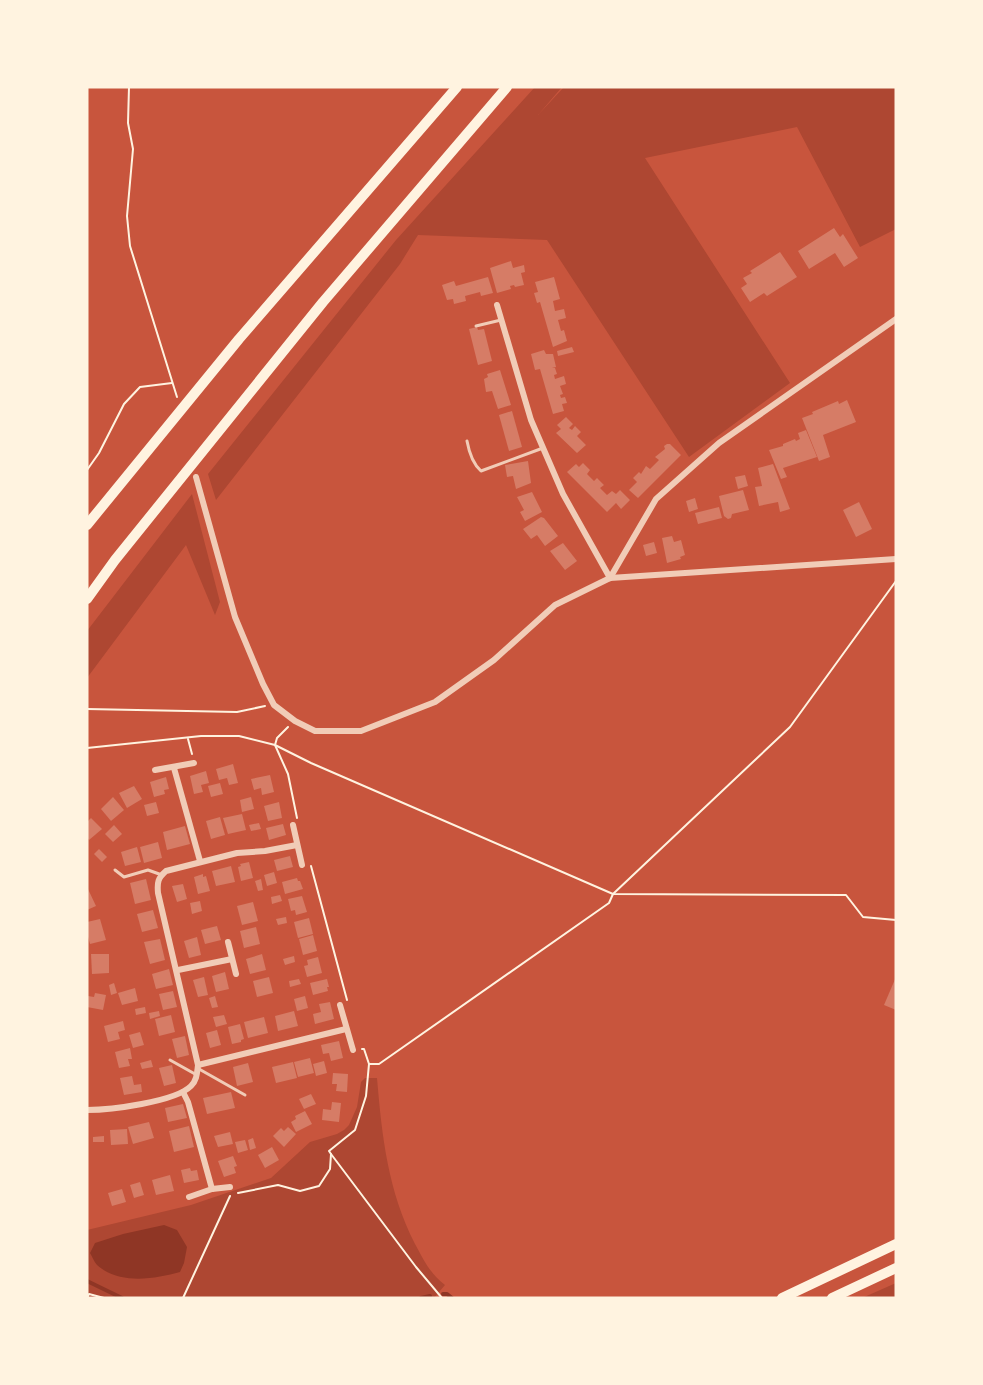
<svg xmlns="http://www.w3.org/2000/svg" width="983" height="1385" viewBox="0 0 983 1385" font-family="'PT Sans Narrow',sans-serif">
  <rect width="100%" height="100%" fill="#c8553d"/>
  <g fill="#ae4732">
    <path d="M535 87H562L538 115 564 87H896V229L860 247 797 127 645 158 790 383 689 457 547 240 418 235 400 264 216 500 208 474 396 240Z"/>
    <path d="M192 494 220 602 215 615 186 545 87 678V631Z"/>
    <path d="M365 1078H377C382 1137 388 1191 415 1244 425 1262 429 1272 445 1285L434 1298H87V1230L191 1205 271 1178 310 1142 337 1134 344 1130 349 1125 357 1107 361 1082Z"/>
    <path d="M896 1283V1298H862Z"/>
  </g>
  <path fill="#8f3625" d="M164 1225 177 1230 187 1247 184 1263 180 1272C155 1279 119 1285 97 1265 94 1262 92 1256 90 1253L95 1243 123 1234Z"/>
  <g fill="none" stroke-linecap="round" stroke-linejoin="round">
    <g stroke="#8f3625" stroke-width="4">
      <path d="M87 1281 122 1298"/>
      <path d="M443 1294H447L452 1298"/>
      <path d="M421 1298 430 1296"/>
    </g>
  </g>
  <g fill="#d67c66">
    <path d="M834 228 840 237 843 234 858 258 844 267 835 253 809 269 798 251Z"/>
    <path d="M780 252 797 277 767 296 764 293 750 302 741 288 747 284 743 278 752 273 750 271Z"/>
    <path d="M511 261 513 268 524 265 525 272 521 273 524 285 515 287 514 285 510 286 511 289 497 293 490 268Z"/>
    <path d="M488 277 493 293 481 296 480 292 465 296 466 301 454 304 453 299 447 300 442 285 454 281 456 286Z"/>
    <path d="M554 277 560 299 553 301 555 311 564 309 566 318 558 320 561 331 564 330 567 341 553 347 540 302 537 303 534 293 538 292 535 282Z"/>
    <path d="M477 327 478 330 484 329 492 361 478 365 469 329Z"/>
    <path d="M572 347 574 352 558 356 557 351Z"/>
    <path d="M544 350 546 354H553L556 367 552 368H555L557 374 554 375 555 379 564 376 566 384 560 386 563 394 560 395 561 398 565 397 567 403 562 404 564 411 553 414 540 369 535 370 531 354Z"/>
    <path d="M500 370 511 405 498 409 492 391 486 392 484 379 488 377 487 374Z"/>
    <path d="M847 400 856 422 823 435 830 457 819 461 802 418 813 414 812 412 838 401 839 404Z"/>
    <path d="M512 411 522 447 509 451 499 415Z"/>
    <path d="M566 417 573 424 569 428 572 430 575 426 581 432 577 436 586 445 577 453 556 433 561 429 557 425Z"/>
    <path d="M806 430 817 457 783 468 787 477 781 479 769 450 783 446V444L795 439 796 441 800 439 798 433Z"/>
    <path d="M667 444H670L681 455 638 498 629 490 637 482 633 478 639 472 641 474 646 466 650 469 659 460 655 457 665 449 664 446Z"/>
    <path d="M528 461 531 483 516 489 513 476 507 477 505 465Z"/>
    <path d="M583 463 590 470 587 474 594 481 597 478 604 485 600 488 607 495 612 491 616 494 620 490 630 500 621 509 616 503 607 512 567 472 576 464 579 467Z"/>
    <path d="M773 464 790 509 780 512 778 502 759 506 755 487 762 486 758 468Z"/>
    <path d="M745 475 748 486 738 489 735 477Z"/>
    <path d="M743 490 749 510 732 514 731 518 728 519 724 516 719 496Z"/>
    <path d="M532 492 542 512 525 521 520 512 524 510 517 497Z"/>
    <path d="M695 498 698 509 689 512 686 501Z"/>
    <path d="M859 502 872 529 856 537 843 510Z"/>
    <path d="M719 507 722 518 698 524 695 513Z"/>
    <path d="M541 517 544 518 558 536 545 546 537 535 531 539 523 529Z"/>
    <path d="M672 536 674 542 681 540 685 555 680 557 681 559 667 563 662 538Z"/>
    <path d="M654 542 657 553 646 556 643 545Z"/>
    <path d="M563 543 577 561 565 570 550 551Z"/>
    <path d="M233 764 238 783 229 785 227 778 219 780 216 769Z"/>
    <path d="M206 771 209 783 201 785 203 792 194 794 190 776Z"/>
    <path d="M270 775 274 792 262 795 261 788 254 790 251 779Z"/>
    <path d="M166 777 169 789 164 790 165 794 154 797 150 782Z"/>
    <path d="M220 783 223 794 211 797 208 786Z"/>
    <path d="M134 786 142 799 127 808 119 793Z"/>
    <path d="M113 797 124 810 111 821 101 809Z"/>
    <path d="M251 797 254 809 242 812 240 800Z"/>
    <path d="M156 802 159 813 147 816 144 805Z"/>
    <path d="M279 802 282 818 268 821 264 806Z"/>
    <path d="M242 814 246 830 228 834 223 818Z"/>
    <path d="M220 817 225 835 211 839 206 821Z"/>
    <path d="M91 818 102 829 89 840 87 837V822Z"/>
    <path d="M259 823 261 829 251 831 249 825Z"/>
    <path d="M283 824 286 835 269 840 266 828Z"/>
    <path d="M114 825 122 834 113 842 105 834Z"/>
    <path d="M185 826 190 844 167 850 163 832Z"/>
    <path d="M158 842 162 858 144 863 140 847Z"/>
    <path d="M137 847 141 862 125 866 121 852Z"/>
    <path d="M99 849 107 857 102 862 94 854Z"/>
    <path d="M290 856 293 867 277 871 274 860Z"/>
    <path d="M249 862 253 878 241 881 238 867 241 866 240 864Z"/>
    <path d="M231 866 235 882 216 886 212 871Z"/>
    <path d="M274 872 277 883 267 886 264 875Z"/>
    <path d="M203 874V877L206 876 210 891 198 894 194 877Z"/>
    <path d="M297 878 298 881H300L303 889 285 894 282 882Z"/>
    <path d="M146 879 151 900 135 904 130 883Z"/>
    <path d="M261 879 263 890 258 891 255 881Z"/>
    <path d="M183 884 187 899 177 902 172 886Z"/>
    <path d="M87 887 96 906 87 910Z"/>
    <path d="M280 895 282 901 272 904 271 897Z"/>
    <path d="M302 896 307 912 296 915 295 910 291 911 288 899Z"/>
    <path d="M200 901 202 911 192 914 190 903Z"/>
    <path d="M253 902 258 921 242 925 237 906Z"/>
    <path d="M153 910 158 928 142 932 137 914Z"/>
    <path d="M286 917 287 923 278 925 276 919Z"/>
    <path d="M309 918 313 934 298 938 294 922Z"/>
    <path d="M100 919 106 940 90 944 87 933V922Z"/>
    <path d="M217 926 221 940 205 944 201 930Z"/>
    <path d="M256 927 260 944 244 948 240 931Z"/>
    <path d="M313 935 317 951 303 955 299 939Z"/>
    <path d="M197 937 201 955 189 958 184 941Z"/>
    <path d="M160 939 165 960 150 964 144 942Z"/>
    <path d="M91 954H109V973L92 974Z"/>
    <path d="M262 954 266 970 250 974 246 959Z"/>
    <path d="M294 956 295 962 285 965 283 959Z"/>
    <path d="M318 957 322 973 307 977 304 966 308 965 307 960Z"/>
    <path d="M169 969 173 985 156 989 152 974Z"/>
    <path d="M225 972 229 989 216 992 212 976Z"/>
    <path d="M204 977 208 995 198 997 193 980Z"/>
    <path d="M269 977 273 993 257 997 253 981Z"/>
    <path d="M896 977V1010L884 1005Z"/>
    <path d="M299 979 301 984 290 987 289 981Z"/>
    <path d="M327 979 329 987H327L328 991 313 995 310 983Z"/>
    <path d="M114 983 117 993 111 995 109 985Z"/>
    <path d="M135 988 138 1001 122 1005 118 993Z"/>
    <path d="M173 991 177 1007 163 1010 159 994Z"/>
    <path d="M95 993 106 995 103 1010 87 1007 88 996 94 997Z"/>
    <path d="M215 996 218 1007 212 1008 209 998Z"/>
    <path d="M305 996 308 1008 297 1011 294 999Z"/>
    <path d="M330 1002 334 1019 315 1024 313 1014 321 1012 319 1004Z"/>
    <path d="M145 1007 146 1013 136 1015 135 1009Z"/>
    <path d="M159 1011 160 1016 150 1019 149 1013Z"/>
    <path d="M294 1011 298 1026 278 1031 275 1016Z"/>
    <path d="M171 1015 175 1032 159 1036 155 1019Z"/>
    <path d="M224 1015 227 1024 216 1027 213 1017Z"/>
    <path d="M264 1017 268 1033 248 1038 244 1022Z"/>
    <path d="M123 1021 125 1030 118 1032 120 1039 108 1042 104 1026Z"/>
    <path d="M240 1024 244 1039 241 1040V1042L232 1044 228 1027Z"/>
    <path d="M217 1030 221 1045 210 1048 206 1033Z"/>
    <path d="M140 1032 144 1045 133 1048 129 1035Z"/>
    <path d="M185 1036 189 1055 177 1058 172 1039Z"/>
    <path d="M339 1041 343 1058 331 1061 329 1053 323 1054 321 1045Z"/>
    <path d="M130 1048 132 1059H128L130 1066 119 1068 115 1052Z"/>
    <path d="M310 1058 314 1073 298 1077 294 1062Z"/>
    <path d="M151 1060 153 1067 142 1069 140 1063Z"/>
    <path d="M324 1061 327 1073 316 1076 313 1064Z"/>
    <path d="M293 1062 297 1078 276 1083 272 1067Z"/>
    <path d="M248 1063 253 1082 237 1086 233 1067Z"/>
    <path d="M172 1065 176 1083 164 1086 159 1068Z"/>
    <path d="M333 1073 348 1074 347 1092 336 1091 337 1084H332Z"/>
    <path d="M132 1076 134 1085 141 1084 142 1092 124 1095 120 1078Z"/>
    <path d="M231 1092 235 1108 207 1114 203 1098Z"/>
    <path d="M311 1094 316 1104 304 1109 299 1099Z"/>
    <path d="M332 1102 341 1103 339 1122 322 1120 323 1109 331 1110Z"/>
    <path d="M183 1104 187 1118 168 1122 165 1108Z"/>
    <path d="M305 1111 312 1124 296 1132 291 1122 296 1119 295 1116Z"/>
    <path d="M149 1122 154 1138 133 1144 128 1127Z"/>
    <path d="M189 1126 194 1147 174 1152 169 1131Z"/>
    <path d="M288 1127 296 1134 284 1147 273 1136 281 1128 284 1131Z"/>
    <path d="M127 1129 128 1144 111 1145 110 1130Z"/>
    <path d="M230 1132 233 1144 218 1147 214 1136Z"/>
    <path d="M104 1136V1142H93V1137Z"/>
    <path d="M253 1138 256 1148 250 1150 248 1140Z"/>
    <path d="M245 1140 248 1150 238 1153 235 1142Z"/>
    <path d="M272 1147 279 1160 265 1168 258 1155Z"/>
    <path d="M233 1156 237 1166 234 1167 236 1173 224 1177 218 1161Z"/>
    <path d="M190 1168 191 1171 197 1170 199 1180 184 1183 181 1170Z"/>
    <path d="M170 1175 174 1191 156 1195 152 1180Z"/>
    <path d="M140 1182 144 1195 134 1198 130 1185Z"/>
    <path d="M122 1189 126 1202 112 1206 108 1193Z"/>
  </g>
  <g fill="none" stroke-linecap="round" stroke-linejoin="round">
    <g stroke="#fff3e0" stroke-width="2">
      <path d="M129 87 128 123 133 149 127 216 130 246 177 397"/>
      <path d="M87 470 99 453 124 404 140 387 172 383"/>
      <path d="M87 709 237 712 265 706"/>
      <path d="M288 727 277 738 275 745 288 774 297 818"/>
      <path d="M188 739 192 754"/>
      <path d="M87 748 201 736H239L275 745 311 763 613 894 846 895 863 917 896 920"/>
      <path d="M311 866 347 1000"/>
      <path d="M362 1049H364L369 1064"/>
      <path d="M331 1154 416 1267 442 1298"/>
      <path d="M238 1193 278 1185 300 1191 319 1186 330 1169 331 1154 329 1151 355 1130 366 1096 369 1064H379L609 903 613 894 790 727 896 581"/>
      <path d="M87 1298 89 1294 104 1298"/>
      <path d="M183 1298 230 1196"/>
    </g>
    <g stroke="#f1ccb7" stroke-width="3">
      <path d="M476 326 501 320"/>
      <path d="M467 441C469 452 472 463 481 471L543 448"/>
      <path d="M115 870 124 877 148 870 162 875"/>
      <path d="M170 1060 195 1074"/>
      <path d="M199 1069 245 1095"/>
    </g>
    <g stroke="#f1ccb7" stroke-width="6">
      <path d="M497 305 531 420 563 494 610 578"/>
      <path d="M196 477 235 617 263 684 274 705 295 721 315 731H361L435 702 494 660 555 605 610 578 896 559"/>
      <path d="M610 578 656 499 719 443 896 319"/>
      <path d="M174 768 200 861"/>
      <path d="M155 770 194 763"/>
      <path d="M293 825 302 865"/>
      <path d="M228 942 236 974"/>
      <path d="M178 970 232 959"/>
      <path d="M340 1005 353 1050"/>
      <path d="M198 1065 346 1029"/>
      <path d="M183 1092 188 1102 212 1189"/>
      <path d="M87 1110C110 1110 175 1102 191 1086 197 1080 197 1073 198 1065L158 893C157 882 158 878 166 871L237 853 265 851 297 845"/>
      <path d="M189 1197 212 1189 230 1187"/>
    </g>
    <g stroke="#fff3e0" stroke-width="10">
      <path d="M782 1298 896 1244"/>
      <path d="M832 1298 896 1268"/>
    </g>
    <g stroke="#fff3e0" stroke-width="10">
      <path d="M87 525 239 339 457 87"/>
      <path d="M87 599 115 560 323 302 507 87"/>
    </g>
  </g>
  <rect width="983" height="1385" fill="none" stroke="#fff3e0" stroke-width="177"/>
</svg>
